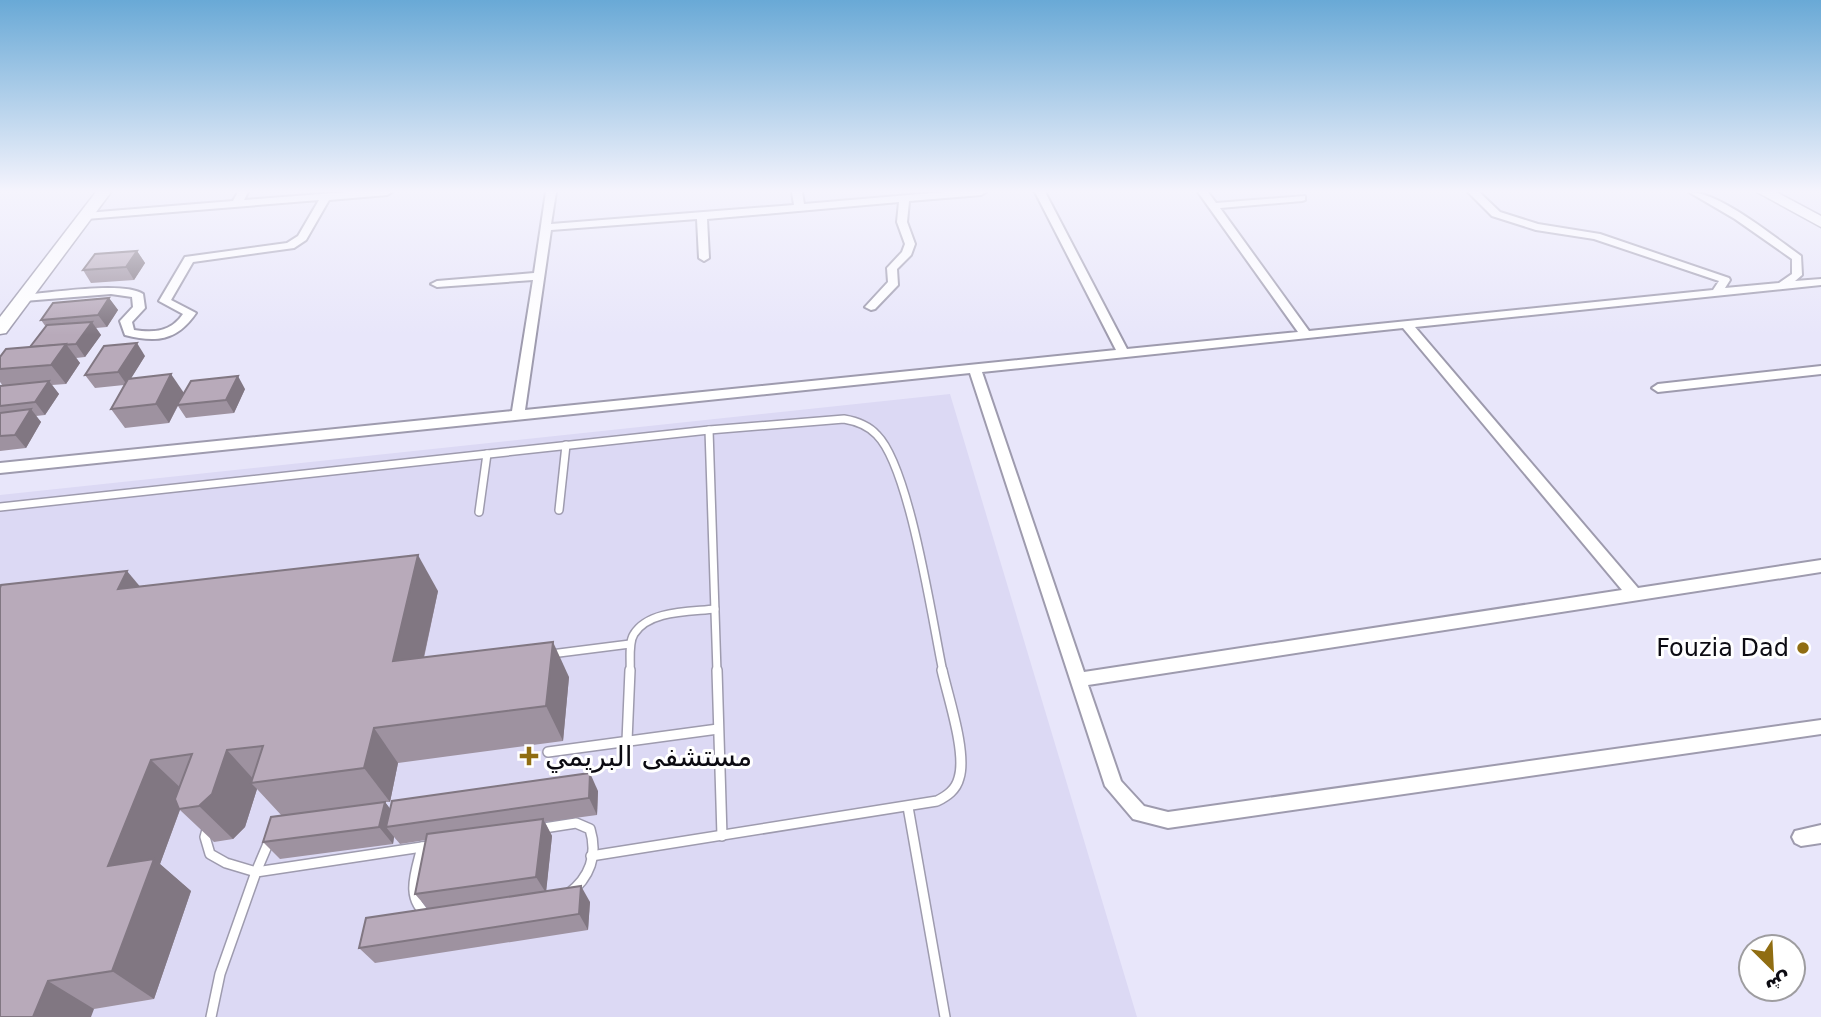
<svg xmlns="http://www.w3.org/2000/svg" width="1821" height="1017" viewBox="0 0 1821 1017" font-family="'DejaVu Sans',Cairo,sans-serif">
  <rect width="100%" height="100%" fill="#e8e6fa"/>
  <path fill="#dcd9f4" d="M950 394 1137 1017H0V495Z"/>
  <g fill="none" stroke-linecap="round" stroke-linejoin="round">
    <defs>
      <g id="lane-far1">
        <path d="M709 430 717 672"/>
        <path d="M0 507 709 430 844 419C856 421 868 425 877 435 910 468 932 620 943 672"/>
        <path d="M559 510 566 445"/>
        <path d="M479 512 487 454"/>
        <path d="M551 654 630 644"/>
        <path d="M630 672C631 661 628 643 634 634 649 610 690 612 715 609"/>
      </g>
      <g id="lane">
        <path d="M717 670 722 836"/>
        <path d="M627 741 630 670"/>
        <path d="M548 752 718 729"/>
        <path d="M908 807 945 1017"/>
        <path d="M576 823 590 829C598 855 590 878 568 894L429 916C404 899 416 872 422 847Z"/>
        <path d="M208 826 205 837 210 854 226 863 256 872 270 839"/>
        <path d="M591 856 937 801C947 796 956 790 959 778 967 753 948 697 942 670"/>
        <path d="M211 1017 220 974 256 872 422 847"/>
      </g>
      <g id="street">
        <path d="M238 192H248L244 200 347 192H392L387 195 329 200 306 240 294 248 193 262 171 300 196 313C177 341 156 343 125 335L120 321 133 307 132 297 111 294 24 301 18 298 24 295C49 293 124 281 143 294L145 308 132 322 134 330C154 333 171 332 183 314L159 301 185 257 287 243 298 236 319 200 86 219 81 216 86 213 233 201Z"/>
        <path d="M546 192H556L551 224 794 205 792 192H802L804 204 944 192H986L981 195 909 201 907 222 915 244 911 255 897 269 898 285 875 309 871 310 865 307 888 282 887 268 902 252 905 244 897 222 899 202 707 219 709 258 704 261 699 258 697 219 551 230 525 410 1116 350 1035 192H1045L1127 349 1298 332 1198 192H1208L1216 203 1305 196V200L1302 201 1220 208 1309 331 1713 290 1719 281 1594 239 1536 230 1492 216 1468 192H1479L1500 212 1538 224 1600 234 1729 278 1730 280 1725 288 1779 283 1792 274V259L1735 219 1689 192C1720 192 1774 237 1801 256L1802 275 1795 281 1821 279V285L1415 327 1638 588 1821 560V572L1088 685 1121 781 1144 806 1168 812 1821 720V734L1168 828 1133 819 1105 786 970 373 0 473V463L512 411 533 280 437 287 431 284 437 281 534 273ZM1403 328 1622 590 1084 672 982 372Z"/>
        <path d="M1821 366V374L1658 392 1652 388 1658 384Z"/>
        <path d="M1821 825V843L1801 846 1795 843 1792 837 1795 831Z"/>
      </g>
      <g id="secondary">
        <path d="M96 192H111L6 333 0 334V317Z"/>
        <path d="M1757 192H1776L1821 216V227Z"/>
      </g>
    </defs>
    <use href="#lane-far1" stroke="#9e9bae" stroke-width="10"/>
    <use href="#lane" stroke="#9e9bae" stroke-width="12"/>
    <use href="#street" stroke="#9e9bae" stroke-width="4"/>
    <use href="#secondary" stroke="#9e9bae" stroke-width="3"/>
    <use href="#lane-far1" stroke="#fff" stroke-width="7"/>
    <use href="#lane" stroke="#fff" stroke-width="9"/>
    <use href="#street" fill="#fff" fill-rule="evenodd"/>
    <use href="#secondary" fill="#fff" fill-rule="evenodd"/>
  </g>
  <g fill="#9e92a0">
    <path d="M137 251 145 263 134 280 91 283 83 270Z"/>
    <path d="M109 298 118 310 107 327 96 328 101 335 85 357 76 358 80 363 66 384 52 385 59 394 45 415 36 416 41 422 26 448 0 451V386H3L0 382V357L30 347 46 327 41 320Z"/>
    <path d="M145 356 131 378 184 393 245 389 234 413 186 418 178 406 169 423 125 428 111 409 124 385 95 388 85 375Z"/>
    <path d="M140 586 438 591 424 658 569 677 563 741 398 763 390 802H385L390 809 598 791 597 815 545 822 552 836 546 891 590 902 588 930 375 963 359 948 428 909 415 894 426 840 400 844 394 837 393 844 280 859 263 842 282 816 257 789 245 827 233 839 214 842 180 810 160 864 191 891 154 999 94 1009 0 1017Z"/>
  </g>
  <g fill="#817782">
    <path d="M137 251 145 263 134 280 126 267Z"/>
    <path d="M109 298 118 310 107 327 98 315Z"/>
    <path d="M92 322 101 335 85 357 76 344Z"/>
    <path d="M137 343 145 356 127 385 118 372Z"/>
    <path d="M66 344 80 363 66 384 51 365Z"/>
    <path d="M171 374 184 393 169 423 156 404Z"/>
    <path d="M238 376 245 389 234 413 226 400Z"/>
    <path d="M49 381 59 394 45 415 35 402Z"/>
    <path d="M31 409 41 422 26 448 15 435Z"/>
    <path d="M418 555 438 591 415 697 393 661Z"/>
    <path d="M127 571 158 608 118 589Z"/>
    <path d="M553 642 569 677 563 741 546 706Z"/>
    <path d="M374 728 398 763 390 802 364 768Z"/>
    <path d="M227 750 256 782 251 783 257 789 245 827 233 839 199 806Z"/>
    <path d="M151 760 186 793 160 864 191 891 154 999 112 971 108 866Z"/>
    <path d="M590 773 598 791 597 815 589 798Z"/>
    <path d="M385 802 398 819 386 827 394 837 393 844 379 827Z"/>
    <path d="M543 819 552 836 546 893 536 877Z"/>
    <path d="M581 886 590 902 588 930 579 914Z"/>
    <path d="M48 981 94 1009 91 1017H33Z"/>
  </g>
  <g fill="#b8aaba" stroke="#817782" stroke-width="2">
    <path d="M137 251 126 267 83 270 95 254Z"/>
    <path d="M109 298 98 315 41 320 53 303Z"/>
    <path d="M92 322 76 344 30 347 47 325Z"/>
    <path d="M137 343 118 372 85 375 104 346Z"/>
    <path d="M66 344 51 365 0 369V357L6 349Z"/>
    <path d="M171 374 156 404 111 409 128 379Z"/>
    <path d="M238 376 226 400 177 405 191 381Z"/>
    <path d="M49 381 35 402 0 406V386Z"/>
    <path d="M31 409 15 435 0 436V413Z"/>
    <path d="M418 555 393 661 553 642 546 706 374 728 364 768 251 783 263 746 227 750 212 794 199 806 179 809 175 799 192 754 151 760 108 866 154 859 112 971 48 981 33 1017H0V588L1 585 127 571 118 589Z"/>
    <path d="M590 773 589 798 386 827 392 801Z"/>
    <path d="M385 802 379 827 263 842 271 817Z"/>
    <path d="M543 819 536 877 415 894 427 834Z"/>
    <path d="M581 886 579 914 359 948 366 918Z"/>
  </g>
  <linearGradient id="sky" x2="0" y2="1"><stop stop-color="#69a9d6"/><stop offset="0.57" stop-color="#f5f4fd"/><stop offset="1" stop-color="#f5f4fd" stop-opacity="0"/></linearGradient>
  <rect width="1821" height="335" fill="url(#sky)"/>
  <g fill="#906d12" stroke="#fff" stroke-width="2.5">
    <circle cx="1803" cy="648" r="7"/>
    <path d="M525.5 745.5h7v7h7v7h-7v7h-7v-7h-7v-7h7z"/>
  </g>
  <g text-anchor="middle" stroke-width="6" stroke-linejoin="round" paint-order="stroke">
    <g font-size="24" fill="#0c0b12" stroke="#fff" text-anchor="end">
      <text x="1789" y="656">Fouzia Dad</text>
    </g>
    <g font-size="28" fill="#0c0b12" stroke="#fff" text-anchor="start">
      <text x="545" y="766">مستشفى البريمي</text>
    </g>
  </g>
  <g transform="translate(1772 968) rotate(156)"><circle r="33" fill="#ffffff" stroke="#9e9da0" stroke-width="2"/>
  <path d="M0-5L12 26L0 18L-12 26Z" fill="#906d12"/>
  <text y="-10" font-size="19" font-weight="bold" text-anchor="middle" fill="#0c0b12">ش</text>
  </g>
</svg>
